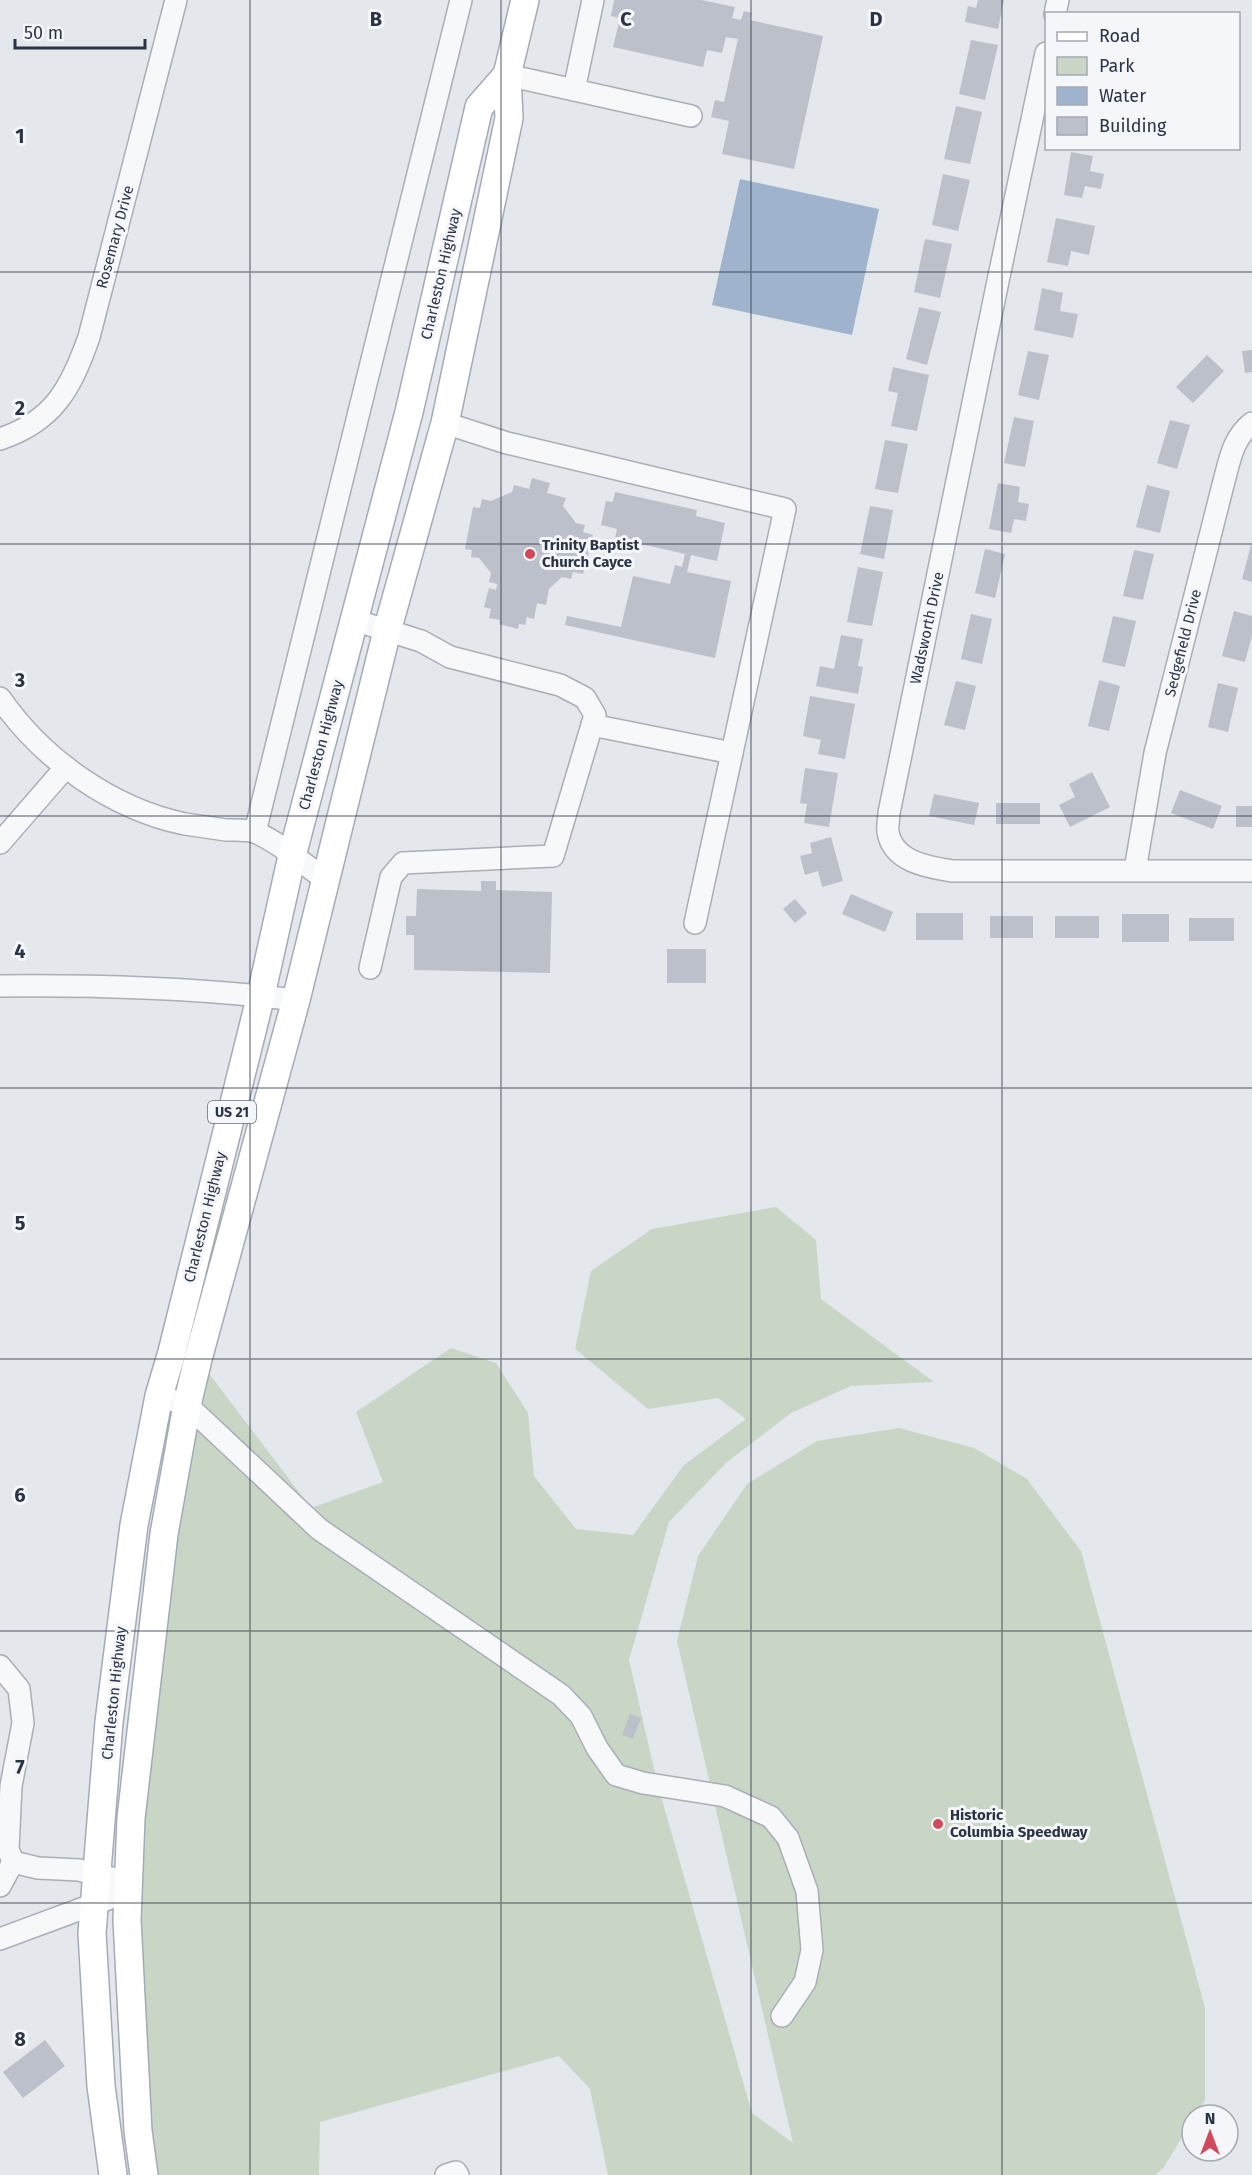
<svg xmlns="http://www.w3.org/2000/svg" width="1252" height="2175" viewBox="0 0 1252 2175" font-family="'Fira Sans',sans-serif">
  <rect width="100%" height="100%" fill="#e4e7ec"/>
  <path fill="#c9d6c5" d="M776 1207 816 1240 821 1299 934 1382 851 1386 791 1413 727 1462 669 1522 629 1660 658 1786 752 2113 793 2143 677 1641 698 1556 747 1484 817 1441 899 1428 974 1448 1027 1479 1081 1551 1205 2008V2100L1196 2115H1192V2121L1164 2167 1155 2175H608L590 2089 559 2056 320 2122 319 2175H144L127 1920 198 1359 311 1508 383 1482 356 1412 451 1348 496 1363 528 1413 534 1476 576 1529 633 1535 684 1465 746 1419 718 1398 648 1409 575 1349 591 1271 652 1229Z"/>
  <path fill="#9fb4cc" d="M740 179 879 209 852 335 712 305Z"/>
  <g fill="#bbc0ca">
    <path d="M614 0H701L735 7 732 18 741 20 744 11 752 13 750 20 823 36 794 169 722 154 729 121 711 117 715 100 724 102 738 39 726 37 722 53 707 50 703 67 613 47 620 18 611 16Z"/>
    <path d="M978 0H1004L998 29 965 22 968 6 976 8Z"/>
    <path d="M971 40 998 45 985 100 959 94Z"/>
    <path d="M956 106 982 112 970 164 944 159Z"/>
    <path d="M1071 152 1093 156 1090 171 1104 174 1101 189 1085 186 1082 198 1064 195Z"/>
    <path d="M943 174 970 180 958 231 932 225Z"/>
    <path d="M1056 218 1095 226 1089 255 1071 251 1068 266 1047 262Z"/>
    <path d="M925 239 952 244 940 298 914 292Z"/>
    <path d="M1042 288 1063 293 1060 311 1078 314 1073 338 1034 330Z"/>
    <path d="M919 307 941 312 927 365 906 359Z"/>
    <path d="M1252 350V372L1245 373 1242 351Z"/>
    <path d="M1028 351 1049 355 1039 400 1018 395Z"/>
    <path d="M1207 355 1224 371 1193 403 1176 387Z"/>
    <path d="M893 367 929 375 917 431 891 426 898 393 888 391Z"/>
    <path d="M1014 417 1034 421 1025 467 1004 463Z"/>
    <path d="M1170 420 1190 425 1177 469 1157 463Z"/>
    <path d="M885 440 908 444 898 493 875 489Z"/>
    <path d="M532 478 550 483 547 493 566 498 563 506 576 523 585 525 583 532 593 535 583 574 573 572 571 579 562 577 549 589 546 605 537 603 534 619 527 617 525 625 519 624 518 629 499 624 500 620 489 618 491 609 484 607 489 588 496 590 497 584 489 582 491 573 479 558 471 557 472 550 465 549 473 507 480 508 482 499 491 501 512 492 514 485 529 489Z"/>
    <path d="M998 483 1020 487 1018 502 1029 504 1026 521 1014 519 1011 533 989 529Z"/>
    <path d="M1147 485 1170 491 1160 533 1136 527Z"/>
    <path d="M615 492 697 510 696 516 725 523 717 561 691 555 687 572 731 581 715 658 565 625 567 616 621 627 633 576 670 584 675 565 682 567 685 554 615 538 617 529 601 525 606 501 613 502Z"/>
    <path d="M870 506 893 510 884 559 860 554Z"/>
    <path d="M1251 545H1252V582L1242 579Z"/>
    <path d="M985 549 1005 554 995 598 975 593Z"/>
    <path d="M1134 550 1154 554 1143 600 1123 596Z"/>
    <path d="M858 567 883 572 872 626 847 622Z"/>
    <path d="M1234 611 1252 616V635L1245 662 1222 656Z"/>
    <path d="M971 614 992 619 982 664 961 659Z"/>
    <path d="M1113 616 1136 621 1125 667 1102 662Z"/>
    <path d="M841 635 863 639 858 666 863 667 858 694 816 686 820 666 834 669Z"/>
    <path d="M1099 680 1120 686 1109 731 1088 726Z"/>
    <path d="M956 681 976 686 965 730 944 725Z"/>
    <path d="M1218 683 1238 688 1228 732 1208 727Z"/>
    <path d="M810 696 855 704 845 759 818 754 821 740 803 736Z"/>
    <path d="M805 768 838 773 829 827 804 823 807 804 800 803Z"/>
    <path d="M1092 772 1110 807 1070 827 1059 805 1075 797 1069 784Z"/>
    <path d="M1180 790 1222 806 1213 829 1171 813Z"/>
    <path d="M934 794 979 803 974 825 929 816Z"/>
    <rect x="996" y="803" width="44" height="21"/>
    <rect x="1236" y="806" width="16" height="21"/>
    <path d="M831 837 843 881 822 887 818 871 805 875 800 856 812 853 810 843Z"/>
    <path d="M481 881H496V890L552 892 550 973 414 970V935H406V916H416L417 889 481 891Z"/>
    <path d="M851 894 893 912 885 932 842 914Z"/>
    <path d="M795 899 807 913 795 923 783 909Z"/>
    <rect x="916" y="913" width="47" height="27"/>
    <rect x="1122" y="914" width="47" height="28"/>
    <rect x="990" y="916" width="43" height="22"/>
    <rect x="1055" y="916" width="44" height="22"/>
    <rect x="1189" y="918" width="45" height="23"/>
    <rect x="667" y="949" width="39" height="34"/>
    <path d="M630 1714 641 1718 633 1739 622 1735Z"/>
    <path d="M45 2040 65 2066 23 2098 3 2072Z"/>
  </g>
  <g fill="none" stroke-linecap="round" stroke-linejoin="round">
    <defs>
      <g id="minor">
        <path d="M1055 14 1058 0"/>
        <path d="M1046 53 998 281 889 813C889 819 887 826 888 832 893 862 928 867 952 871H1252"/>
        <path d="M507 75 691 116"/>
        <path d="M574 90 593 0"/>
        <path d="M445 423 507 443 785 509 695 923"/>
        <path d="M0 439C54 421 71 388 89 337L176 0"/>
        <path d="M354 620 421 641 450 657 560 685 585 698 595 715 553 856 403 863 391 877 370 968"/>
        <path d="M0 698C42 759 112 809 185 824 198 826 212 828 226 830 235 830 249 829 257 833 282 844 303 864 325 879"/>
        <path d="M592 725 732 753"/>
        <path d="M255 832 461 0"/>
        <path d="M0 843 66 767"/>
        <path d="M1135 870 1155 753 1224 481C1230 459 1233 438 1252 423"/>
        <path d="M0 986C99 985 197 988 296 1000"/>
        <path d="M159 1396 187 1405 319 1529 561 1695 581 1716 597 1748 616 1775 643 1783 725 1796 771 1817 788 1838 807 1891 812 1950 805 1982 782 2016"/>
        <path d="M0 1666 19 1689 23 1723 11 1786 8 1849 13 1862 0 1886"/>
        <path d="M13 1862 38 1868 79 1870 128 1882"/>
        <path d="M0 1939 127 1892"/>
        <path d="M446 2175 456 2172 458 2175"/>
      </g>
      <g id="major">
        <path d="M113 2175 101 2086 92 1933 109 1722 134 1525 159 1396 172 1352 261 995 292 856 409 412 479 107 507 75"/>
        <path d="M144 2175 138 2131 127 1920 131 1818 164 1534 187 1405 198 1359 296 1000 387 631 445 423 509 118 507 75 525 0"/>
      </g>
    </defs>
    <use href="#minor" stroke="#a9aeb7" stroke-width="24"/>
    <use href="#major" stroke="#a3abb8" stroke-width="30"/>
    <use href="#minor" stroke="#f7f8fa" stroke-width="21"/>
    <use href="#major" stroke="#fff" stroke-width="27"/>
  </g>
  <path fill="none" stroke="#2b3445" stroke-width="1.5" stroke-opacity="0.55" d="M250 0V2175M501 0V2175M751 0V2175M1002 0V2175M0 272H1252M0 544H1252M0 816H1252M0 1088H1252M0 1359H1252M0 1631H1252M0 1903H1252"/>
  <g fill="#d1495b" stroke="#f4f6f9" stroke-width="2">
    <circle cx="530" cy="554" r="6"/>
    <circle cx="938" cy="1824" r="6"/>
  </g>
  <g text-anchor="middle" stroke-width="6" stroke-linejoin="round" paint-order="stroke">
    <rect fill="#f4f6f9" stroke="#676e7b" stroke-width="1.5" x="208" y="1101" width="48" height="22" rx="4.5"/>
    <g font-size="14" font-weight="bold" fill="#2b3445">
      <text x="232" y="1117">US 21</text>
    </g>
    <g font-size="15" fill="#2b3445" stroke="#f4f6f9">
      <text transform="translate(115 237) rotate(-75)" y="5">Rosemary Drive</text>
      <text transform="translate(441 274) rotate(-77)" y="5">Charleston Highway</text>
      <text transform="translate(927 628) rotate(-78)" y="5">Wadsworth Drive</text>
      <text transform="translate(1183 643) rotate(-76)" y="5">Sedgefield Drive</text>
      <text transform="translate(321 745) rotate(-75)" y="5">Charleston Highway</text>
      <text transform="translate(205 1217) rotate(-76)" y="5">Charleston Highway</text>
      <text transform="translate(114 1693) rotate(-84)" y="5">Charleston Highway</text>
    </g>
    <g font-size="15" font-weight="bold" fill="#2b3445" stroke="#f4f6f9" text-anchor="start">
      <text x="542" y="550">Trinity Baptist<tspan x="542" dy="17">Church Cayce</tspan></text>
      <text x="950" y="1820">Historic<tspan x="950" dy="17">Columbia Speedway</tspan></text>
    </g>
  </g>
  <g font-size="20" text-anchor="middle" font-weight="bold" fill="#2b3445" stroke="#f4f6f9" stroke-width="6" stroke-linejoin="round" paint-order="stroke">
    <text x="376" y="26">B</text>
    <text x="626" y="26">C</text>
    <text x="876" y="26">D</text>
    <text x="20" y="143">1</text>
    <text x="20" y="415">2</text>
    <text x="20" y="687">3</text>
    <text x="20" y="958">4</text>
    <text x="20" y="1230">5</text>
    <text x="20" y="1502">6</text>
    <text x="20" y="1774">7</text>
    <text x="20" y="2046">8</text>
  </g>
  <rect x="1045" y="12" width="195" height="138" fill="#f4f6f9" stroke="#a4a8b1" stroke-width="1.5"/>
  <rect x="1057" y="32" width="30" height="9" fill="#ffffff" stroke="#a4a8b1" stroke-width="1.5"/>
  <text x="1099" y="42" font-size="18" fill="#2b3445">Road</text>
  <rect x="1057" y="57" width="30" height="18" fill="#c9d6c5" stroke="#a4a8b1" stroke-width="1.5"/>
  <text x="1099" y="72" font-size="18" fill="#2b3445">Park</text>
  <rect x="1057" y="87" width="30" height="18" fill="#9fb4cc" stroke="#a4a8b1" stroke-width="1.5"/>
  <text x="1099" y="102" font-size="18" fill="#2b3445">Water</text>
  <rect x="1057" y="117" width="30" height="18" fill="#bbc0ca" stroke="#a4a8b1" stroke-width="1.5"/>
  <text x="1099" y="132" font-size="18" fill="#2b3445">Building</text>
  <g transform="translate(1210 2133)"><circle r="28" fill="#f4f6f9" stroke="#a4a8b1" stroke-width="1.5"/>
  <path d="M0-4.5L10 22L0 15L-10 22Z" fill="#d1495b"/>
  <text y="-9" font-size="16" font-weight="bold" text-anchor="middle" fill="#2b3445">N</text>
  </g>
  <path d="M15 39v9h130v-9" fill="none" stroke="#2b3445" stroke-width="3"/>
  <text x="24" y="39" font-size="18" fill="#2b3445" stroke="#f4f6f9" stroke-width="4.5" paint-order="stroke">50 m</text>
</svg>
